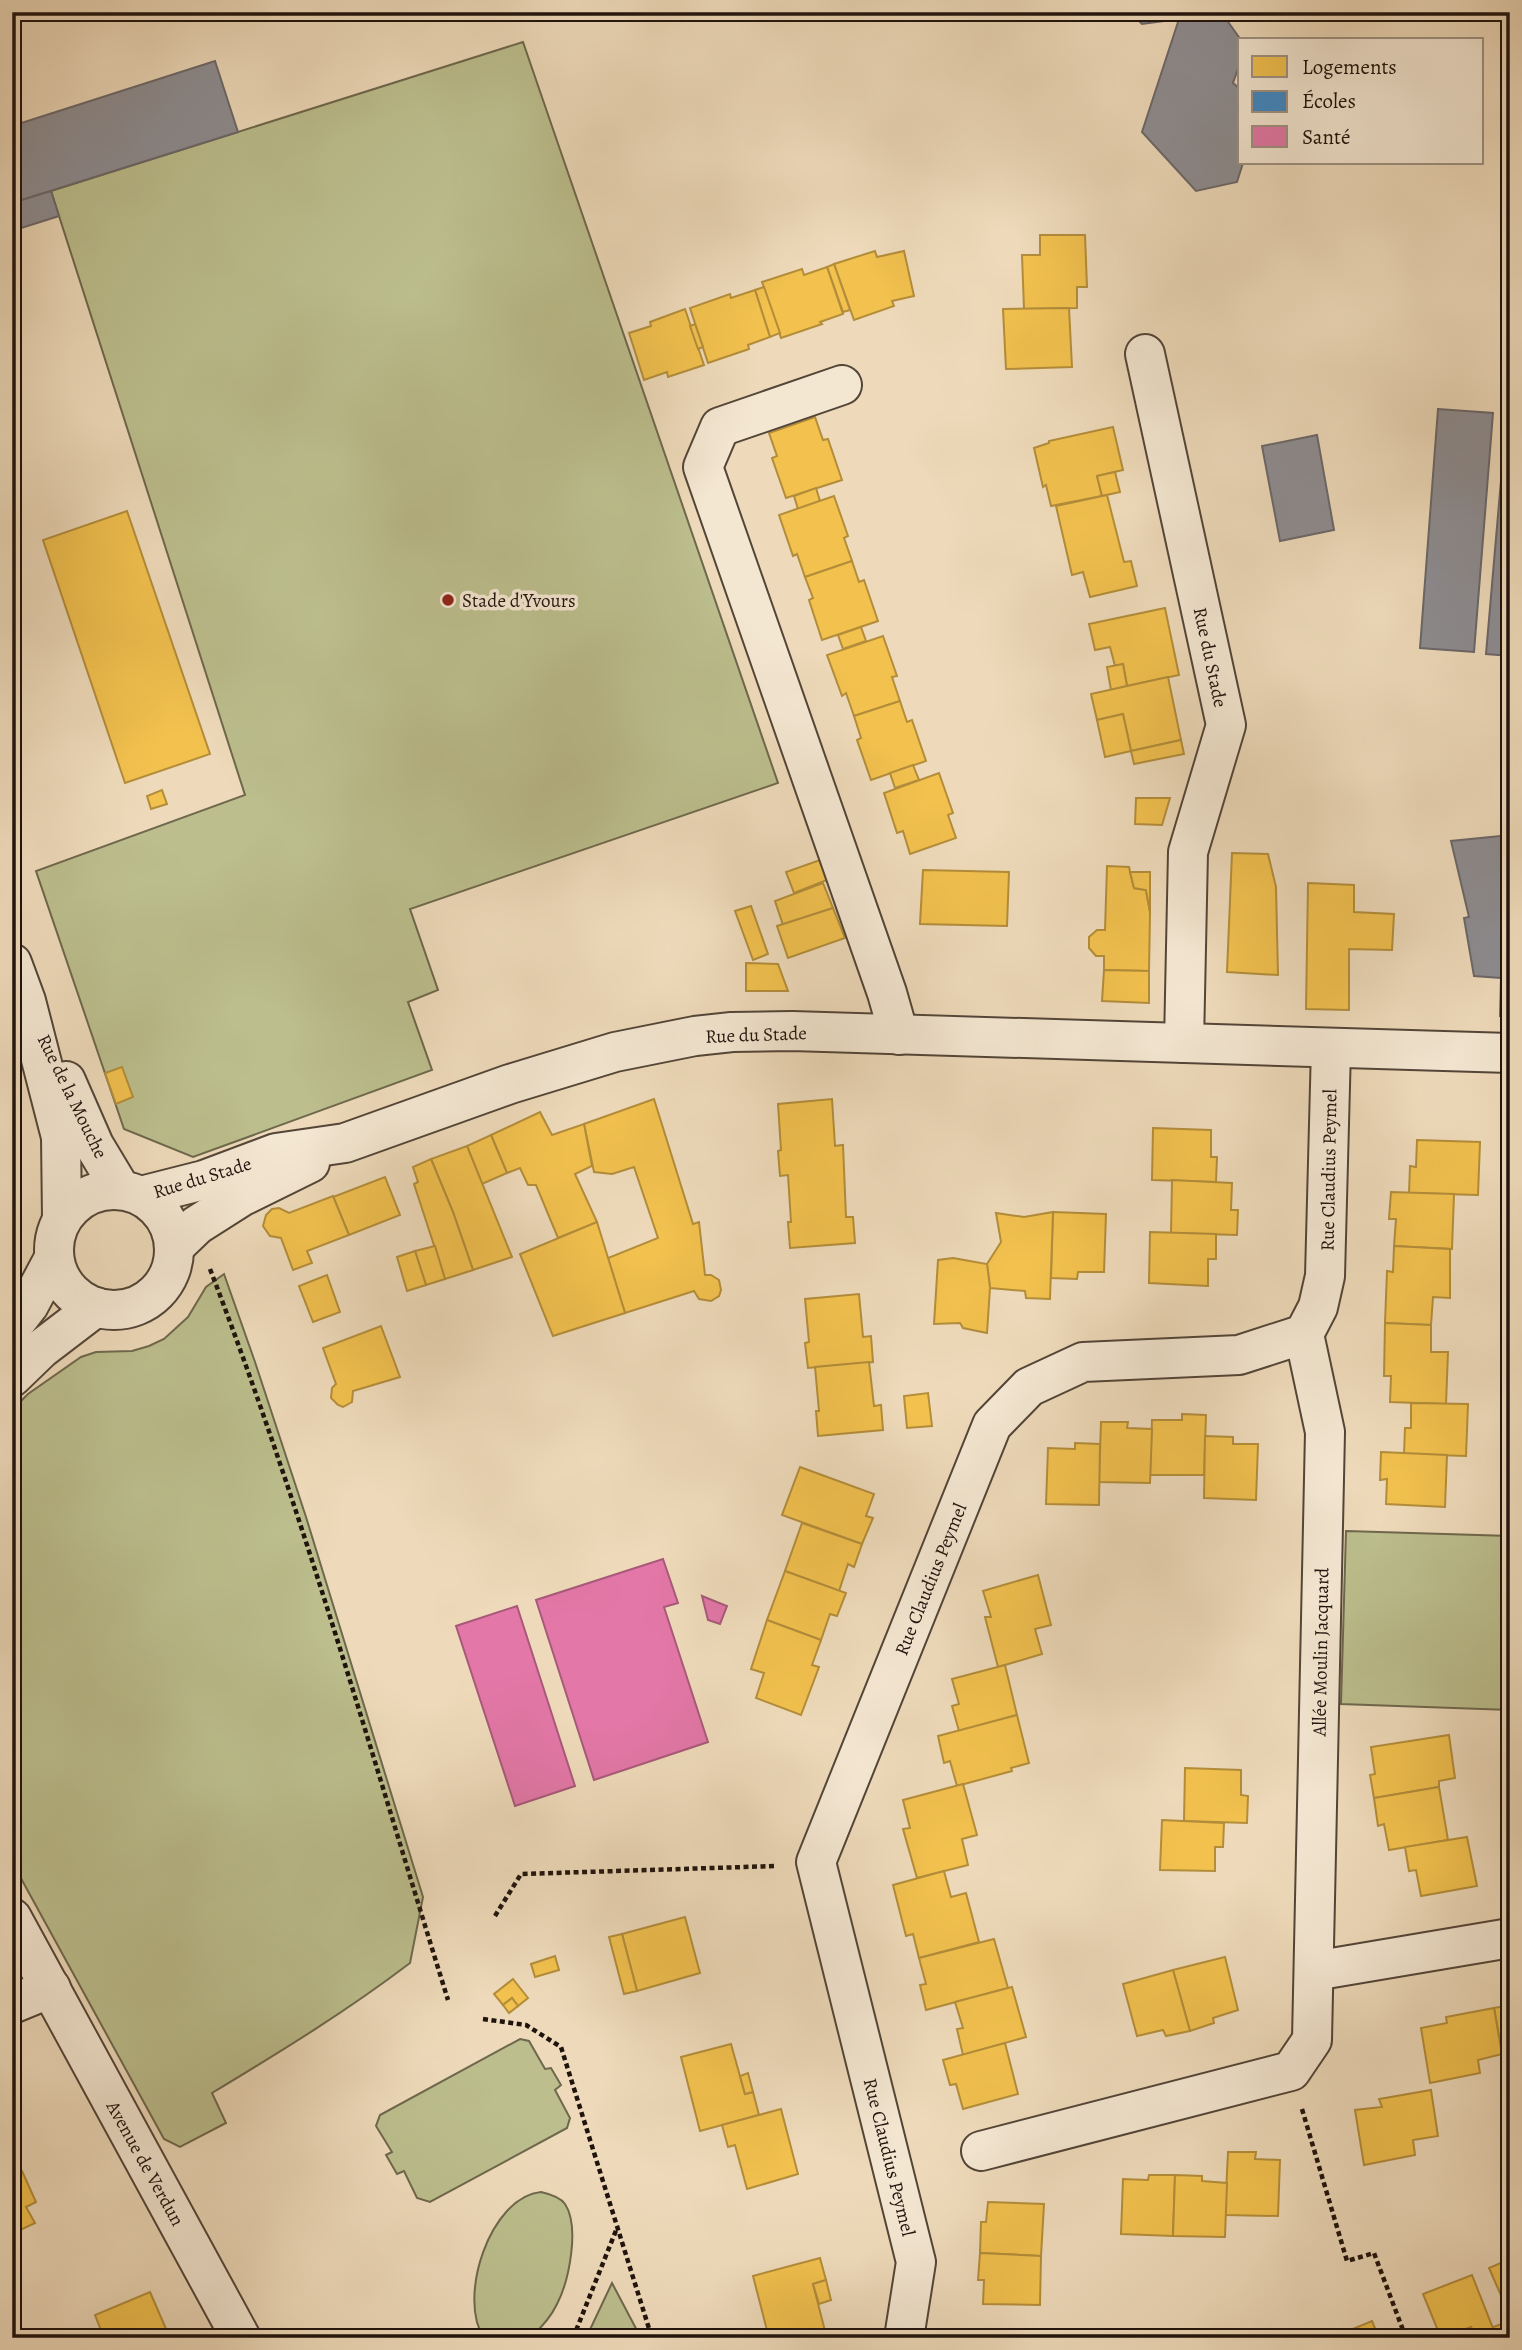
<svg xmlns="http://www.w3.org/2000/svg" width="1522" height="2350" viewBox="0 0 1522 2350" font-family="Alegreya,serif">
  <rect width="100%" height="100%" fill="#eedaba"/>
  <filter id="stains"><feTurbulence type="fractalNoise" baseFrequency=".00286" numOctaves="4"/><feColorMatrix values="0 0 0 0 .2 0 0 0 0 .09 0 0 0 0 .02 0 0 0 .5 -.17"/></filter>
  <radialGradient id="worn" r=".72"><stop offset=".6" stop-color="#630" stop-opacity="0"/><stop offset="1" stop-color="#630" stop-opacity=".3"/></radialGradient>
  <g fill="#bcbe8d" stroke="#6e684d" stroke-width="2">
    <path d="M523 42 778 783 410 909 438 990 408 1002 432 1070 193 1157 124 1129 36 871 245 795 51 191Z"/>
    <path d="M224 1274 255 1362 306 1517 423 1897 410 1963C347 2011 280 2052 212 2093L226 2123 180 2147 164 2139 12 1862V1410L28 1394 81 1357 96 1352 132 1351 149 1346 164 1339 188 1317 206 1287Z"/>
    <path d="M1346 1531 1510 1536V1710L1341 1704Z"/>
    <path d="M520 2039 529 2041 545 2069 551 2068 561 2085 555 2090 570 2118 567 2128 430 2202 417 2198 404 2171 397 2174 386 2155 392 2152 376 2126 380 2115Z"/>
    <path d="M541 2192C550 2194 560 2197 565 2204 580 2227 569 2281 557 2304 551 2317 541 2328 530 2338H484C457 2298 490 2197 541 2192Z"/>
    <path d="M612 2283 641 2338H586Z"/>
  </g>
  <g fill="#f2c14e" stroke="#b38d3a" stroke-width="2">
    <path d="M1040 235H1085L1087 287H1077V308L1024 309 1022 255H1040Z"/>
    <path d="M875 251 877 257 904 251 914 296 892 301 894 306 854 320 834 264Z"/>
    <path d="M834 264 850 310 843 312 827 267Z"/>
    <path d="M827 267 843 314 820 322 822 324 781 338 762 282 802 269 804 275Z"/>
    <path d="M764 287 780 333 770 337 755 290Z"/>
    <path d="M755 290 770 337 748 345 749 349 708 363 690 308 730 294 731 298Z"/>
    <path d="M1069 308 1072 367 1006 369 1003 309Z"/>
    <path d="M685 309 704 365 668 377 667 372 644 380 629 333 651 326 650 322Z"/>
    <path d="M695 324 703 347 698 349 690 326Z"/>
    <path d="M815 417 823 440 828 439 842 480 786 498 772 458 777 456 769 433Z"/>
    <path d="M1113 427 1123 470 1097 476 1102 496 1051 506 1046 485 1043 487 1034 448 1049 443V441Z"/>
    <path d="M1115 472 1120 492 1102 496 1097 476Z"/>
    <path d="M816 488 820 501 798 509 794 496Z"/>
    <path d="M1107 495 1124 562 1131 561 1137 586 1090 597 1083 572 1072 575 1056 506Z"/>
    <path d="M834 496 848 536 844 538 852 561 805 577 797 554 793 556 779 515Z"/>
    <path d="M127 511 210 754 125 783 43 540Z"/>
    <path d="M852 561 859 582 864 580 878 621 822 640 809 600 813 598 805 577Z"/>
    <path d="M1165 608 1179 675 1127 686 1123 664 1115 666 1110 647 1095 650 1089 624Z"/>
    <path d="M861 627 866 641 843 649 838 635Z"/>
    <path d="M883 636 897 676 892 677 900 701 854 716 846 693 842 696 827 655Z"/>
    <path d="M1123 664 1127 686 1111 690 1107 667Z"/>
    <path d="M1168 677 1181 740 1131 751 1123 714 1097 720 1091 694Z"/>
    <path d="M900 701 907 722 912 720 926 761 871 780 857 740 861 738 854 716Z"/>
    <path d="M1123 714 1131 751 1105 757 1097 720Z"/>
    <path d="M1181 740 1184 754 1134 764 1131 751Z"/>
    <path d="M913 765 919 780 895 788 890 773Z"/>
    <path d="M939 773 953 813 948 815 956 838 910 854 903 831 897 833 884 793Z"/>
    <path d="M162 790 167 804 151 809 147 796Z"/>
    <path d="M1136 798H1170L1162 825 1135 824Z"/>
    <path d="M1232 853 1268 854 1276 887 1278 975 1227 972Z"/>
    <path d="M820 860 827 880 794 893 786 872Z"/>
    <path d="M1107 866 1129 867 1134 888 1146 890 1150 912 1149 971 1104 970V956H1096L1089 948V937L1097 930H1105Z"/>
    <path d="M923 870 1009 872 1007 926 920 924Z"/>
    <path d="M1130 872H1150V912L1146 890 1134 888Z"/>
    <path d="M823 883 833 908 783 925 775 901Z"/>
    <path d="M1308 883 1354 885V912L1394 914 1392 950 1349 949V1010L1306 1009Z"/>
    <path d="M751 906 768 954 753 960 735 911Z"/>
    <path d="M833 908 845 938 788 958 777 926Z"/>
    <path d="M746 963 778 964 788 991H746Z"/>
    <path d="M1104 970 1149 971V1003L1102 1001Z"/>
    <path d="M122 1067 133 1097 116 1104 105 1073Z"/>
    <path d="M654 1099 693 1224 699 1222 705 1275H711L719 1280 721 1290 719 1296 711 1301 699 1299 694 1291 625 1313 608 1258 658 1238 634 1167 612 1174 594 1172 584 1124Z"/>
    <path d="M832 1099 835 1146 843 1145 846 1217H853L855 1243 790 1248 788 1222H791L788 1175 780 1176 778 1151 781 1150 778 1104Z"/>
    <path d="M540 1112 552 1135 584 1124 592 1166 575 1174 597 1222 558 1238 536 1185H528L520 1168 507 1173 491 1135Z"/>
    <path d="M1153 1128 1211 1130V1157H1217L1216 1182 1152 1180Z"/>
    <path d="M491 1135 507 1173 482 1184 467 1146Z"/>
    <path d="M1417 1140 1480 1142 1478 1195 1409 1193 1410 1166 1416 1167Z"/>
    <path d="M467 1146 512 1257 473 1270 453 1212 431 1159Z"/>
    <path d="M431 1159 453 1212 473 1270 445 1279 414 1184 418 1182 413 1167Z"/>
    <path d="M385 1177 400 1215 349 1235 333 1197Z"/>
    <path d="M1172 1180 1232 1183 1231 1210H1238L1237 1235 1171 1233Z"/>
    <path d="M1391 1192 1454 1194 1452 1249 1394 1246 1396 1219H1389Z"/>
    <path d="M333 1196 349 1235 307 1251 312 1263 293 1270 281 1238 270 1236 263 1226 266 1215 272 1209 279 1208 289 1213Z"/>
    <path d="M1053 1212 1106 1214 1104 1272H1078L1077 1279 1051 1278Z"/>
    <path d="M1053 1212 1050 1299 1026 1298 1025 1291 990 1288 987 1264 1001 1242 996 1213 1024 1217Z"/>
    <path d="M597 1222 625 1313 553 1336 520 1254Z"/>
    <path d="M1150 1232 1216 1234V1259H1208V1286L1149 1283Z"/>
    <path d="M435 1246 445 1279 426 1285 415 1251Z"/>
    <path d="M1394 1246 1450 1249V1298L1433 1297 1431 1325 1385 1323 1387 1271 1393 1272Z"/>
    <path d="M415 1251 426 1285 407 1291 397 1257Z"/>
    <path d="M953 1258 987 1264 990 1288 987 1333 963 1328 960 1323 934 1324 938 1260Z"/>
    <path d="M327 1275 340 1312 313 1322 299 1286Z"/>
    <path d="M859 1294 863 1337 871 1336 873 1362 808 1368 805 1343 809 1342 805 1299Z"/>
    <path d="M1385 1323 1431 1325V1352H1448L1446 1404 1390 1402 1391 1376H1384Z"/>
    <path d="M381 1326 400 1377 353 1391 352 1402 343 1407 338 1405 331 1398 332 1388 336 1384 323 1348Z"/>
    <path d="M869 1362 874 1406 881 1405 883 1430 818 1436 816 1411H819L815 1367Z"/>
    <path d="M928 1393 932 1426 907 1428 904 1396Z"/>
    <path d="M1411 1403 1468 1404 1466 1456 1404 1454 1405 1428H1411Z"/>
    <path d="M1182 1414 1206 1415 1204 1475H1150L1152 1420H1182Z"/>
    <path d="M1101 1422H1128L1127 1428 1152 1429 1150 1483 1099 1482Z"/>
    <path d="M1205 1436 1233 1437V1444H1258L1256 1500 1204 1498Z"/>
    <path d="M1075 1443 1100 1444 1099 1505 1046 1504 1048 1448 1075 1449Z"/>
    <path d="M1381 1452 1447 1455 1445 1507 1386 1504 1387 1479 1380 1480Z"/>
    <path d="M800 1467 874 1494 866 1516 873 1518 862 1544 782 1515Z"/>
    <path d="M802 1523 862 1544 854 1567 848 1564 839 1591 785 1571Z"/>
    <path d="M785 1571 846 1593 837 1616 830 1614 821 1640 767 1620Z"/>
    <path d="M1038 1575 1051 1625 1035 1629 1042 1654 998 1667 985 1617H991L983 1591Z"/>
    <path d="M767 1620 821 1640 812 1665 819 1667 801 1715 756 1698 764 1673 751 1669Z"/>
    <path d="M1005 1665 1017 1715 959 1731 952 1706 959 1704 952 1679Z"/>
    <path d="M1017 1715 1029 1763 1011 1768 1012 1771 957 1786 950 1761 944 1763 938 1736Z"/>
    <path d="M1449 1735 1455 1778 1439 1781V1787L1374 1798 1370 1775 1375 1774 1371 1747Z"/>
    <path d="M1185 1768 1241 1770V1795L1248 1796 1247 1823 1184 1821Z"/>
    <path d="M963 1784 977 1835 962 1839 968 1865 917 1878 903 1829 910 1828 903 1800Z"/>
    <path d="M1439 1787 1448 1840 1389 1850 1384 1824 1378 1826 1374 1798Z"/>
    <path d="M1162 1820 1224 1823 1223 1847H1215V1871L1160 1870Z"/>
    <path d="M1467 1837 1477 1886 1421 1896 1416 1870 1409 1871 1405 1847Z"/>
    <path d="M944 1871 951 1897 966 1893 979 1942 919 1958 913 1934 906 1936 893 1885Z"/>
    <path d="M685 1917 700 1973 637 1991 622 1934Z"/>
    <path d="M622 1934 637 1991 624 1994 609 1937Z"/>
    <path d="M994 1939 1008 1988 926 2010 920 1985 926 1984 919 1958Z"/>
    <path d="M555 1956 559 1970 535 1977 531 1964Z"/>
    <path d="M1225 1957 1238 2010 1213 2018 1214 2023 1190 2031 1173 1970Z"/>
    <path d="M1173 1970 1190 2031 1166 2036 1163 2030 1137 2036 1123 1984Z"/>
    <path d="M513 1979 528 1998 518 2006 512 1998 503 2005 494 1994Z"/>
    <path d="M1012 1987 1026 2037 963 2055 957 2029 963 2028 955 2002Z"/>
    <path d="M512 1998 518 2006 509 2013 503 2005Z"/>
    <path d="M1510 2005V2052L1502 2054 1494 2008Z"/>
    <path d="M1494 2008 1502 2054 1478 2060 1480 2073 1430 2083 1421 2028 1447 2023 1446 2017Z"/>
    <path d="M1005 2043 1018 2094 963 2109 956 2084 950 2085 943 2060Z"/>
    <path d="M731 2044 745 2094 753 2092 759 2115 700 2131 681 2057Z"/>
    <path d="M748 2073 753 2092 745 2094 740 2076Z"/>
    <path d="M1431 2090 1438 2136 1413 2140 1415 2155 1364 2165 1355 2110 1382 2107 1379 2099Z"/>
    <path d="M781 2109 798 2174 747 2189 735 2145 728 2147 722 2125Z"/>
    <path d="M1228 2152H1256L1255 2159 1280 2160 1278 2216 1225 2215Z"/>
    <path d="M22 2171 36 2202 26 2207 35 2223 12 2234V2176Z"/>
    <path d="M1149 2175H1175L1173 2236 1121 2234 1123 2179 1148 2180Z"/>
    <path d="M1175 2175 1202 2176V2181L1227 2183 1225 2237 1173 2236Z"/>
    <path d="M988 2202 1044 2204 1041 2256 980 2253 981 2222H986Z"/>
    <path d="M980 2253 1041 2256 1040 2305 983 2304 984 2280H978Z"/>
    <path d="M820 2258 826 2280 813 2284 825 2331 799 2338H769L753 2276Z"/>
    <path d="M1510 2259V2316L1489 2268Z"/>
    <path d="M1472 2275 1496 2336 1475 2338 1471 2327 1441 2338 1423 2294Z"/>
    <path d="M826 2280 831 2300 819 2304 813 2284Z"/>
    <path d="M150 2292 170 2338H104L95 2315Z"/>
    <path d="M1372 2321 1379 2338H1331Z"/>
    <path d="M1510 2321V2330L1496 2336 1493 2327Z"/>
    <path d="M1471 2327 1475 2338H1467L1464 2330Z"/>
  </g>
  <path fill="#3f88c5" stroke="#35658e" stroke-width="2" d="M91 2329 95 2338H69Z"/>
  <g fill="#e377a8" stroke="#a8597a" stroke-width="2">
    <path d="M663 1559 678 1603 664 1607 708 1742 594 1780 536 1600Z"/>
    <path d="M702 1596 727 1606 720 1624 708 1620Z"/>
    <path d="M517 1606 575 1786 515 1806 456 1626Z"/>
  </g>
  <g fill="#8d8d92" stroke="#6c686a" stroke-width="2">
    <path d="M1130 12H1221L1241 40 1240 63 1233 83 1240 89V163H1243L1237 182 1196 191 1142 132 1179 19 1142 24Z"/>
    <path d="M215 61 238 132 12 203V126Z"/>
    <path d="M51 191 59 216 12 231V203Z"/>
    <path d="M1510 376V656L1486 654Z"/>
    <path d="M1438 409 1493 413 1474 652 1420 648Z"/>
    <path d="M1317 435 1334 530 1280 541 1262 446Z"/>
    <path d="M1510 835V1016H1500L1501 978 1474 976 1464 918 1469 917 1451 841Z"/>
  </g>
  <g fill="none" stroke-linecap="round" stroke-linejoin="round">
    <defs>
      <g id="minor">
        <path d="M1145 354 1226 725 1188 852 1184 1043"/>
        <path d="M842 385 720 427 703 467 887 993 899 1035"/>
        <path d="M12 963 26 1001 61 1137 62 1218"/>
        <path d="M66 1081 94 1145 121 1190"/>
        <circle cx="114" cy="1250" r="60"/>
        <path d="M141 1196 204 1180 276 1153 345 1143 510 1084 615 1052 695 1036 732 1032 792 1031 1510 1053"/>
        <path d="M174 1247 197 1225 241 1197 310 1163"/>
        <path d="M12 1327 29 1305 54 1258"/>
        <path d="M12 1377 41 1349 96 1307"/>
        <path d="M12 1918 241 2338"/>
        <path d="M1314 1971 1510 1938"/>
        <path d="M12 2004 51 1988"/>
        <path d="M981 2151 1291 2071 1312 2040 1325 1432 1304 1334"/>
        <path d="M904 2338 916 2262 816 1862 992 1425 1029 1387 1083 1362 1239 1355 1304 1334 1318 1307 1325 1276 1331 1048"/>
      </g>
    </defs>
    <use href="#minor" stroke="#534538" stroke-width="42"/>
    <g stroke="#1f130d" stroke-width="4.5" stroke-dasharray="5 3.5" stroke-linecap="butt">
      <path d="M210 1269C302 1508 372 1756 448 2000"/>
      <path d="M495 1916 521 1874 776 1866"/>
      <path d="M483 2019 526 2025 561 2047 652 2338"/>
      <path d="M1302 2109 1347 2261 1374 2253 1406 2338"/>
      <path d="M573 2338 617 2228"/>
    </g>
    <use href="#minor" stroke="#f4e7d2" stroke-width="38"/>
  </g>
  <circle fill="#8f2418" stroke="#f4e7d2" stroke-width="2.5" cx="448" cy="600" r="7"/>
  <g text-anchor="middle" stroke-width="7" stroke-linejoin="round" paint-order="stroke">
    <g font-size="19" fill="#1f130d" stroke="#f4e7d2" text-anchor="start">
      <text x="462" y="607">Stade d'Yvours</text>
    </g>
    <g font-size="19" fill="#1f130d" stroke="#f4e7d2">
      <text transform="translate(1211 657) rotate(78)" y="7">Rue du Stade</text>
      <text transform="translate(756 1034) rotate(-2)" y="7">Rue du Stade</text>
      <text transform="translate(73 1096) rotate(64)" y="7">Rue de la Mouche</text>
      <text transform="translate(1328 1170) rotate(-89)" y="7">Rue Claudius Peymel</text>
      <text transform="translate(202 1177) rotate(-17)" y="7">Rue du Stade</text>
      <text transform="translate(930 1579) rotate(-68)" y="7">Rue Claudius Peymel</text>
      <text transform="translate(1320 1652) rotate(-89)" y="7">Allée Moulin Jacquard</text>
      <text transform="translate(890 2157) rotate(76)" y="7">Rue Claudius Peymel</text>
      <text transform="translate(146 2163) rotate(61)" y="7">Avenue de Verdun</text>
    </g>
  </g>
  <rect width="1522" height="2350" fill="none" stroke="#eedaba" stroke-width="42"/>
  <rect x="14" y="14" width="1494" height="2322" fill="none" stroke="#1f130d" stroke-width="3.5"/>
  <rect x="21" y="21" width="1480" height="2308" fill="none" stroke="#1f130d" stroke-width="2"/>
  <rect x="1238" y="38" width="245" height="126" fill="#f4e7d2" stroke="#9f9283" stroke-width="2"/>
  <rect x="1252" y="56" width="35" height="21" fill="#f2c14e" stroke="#9f9283" stroke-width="2"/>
  <text x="1302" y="74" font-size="21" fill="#1f130d">Logements</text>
  <rect x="1252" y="91" width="35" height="21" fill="#3f88c5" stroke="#9f9283" stroke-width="2"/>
  <text x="1302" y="108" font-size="21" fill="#1f130d">Écoles</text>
  <rect x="1252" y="126" width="35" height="21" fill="#e377a8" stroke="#9f9283" stroke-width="2"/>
  <text x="1302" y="144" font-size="21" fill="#1f130d">Santé</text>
  <rect width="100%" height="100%" filter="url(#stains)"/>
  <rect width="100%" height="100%" fill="url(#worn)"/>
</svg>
